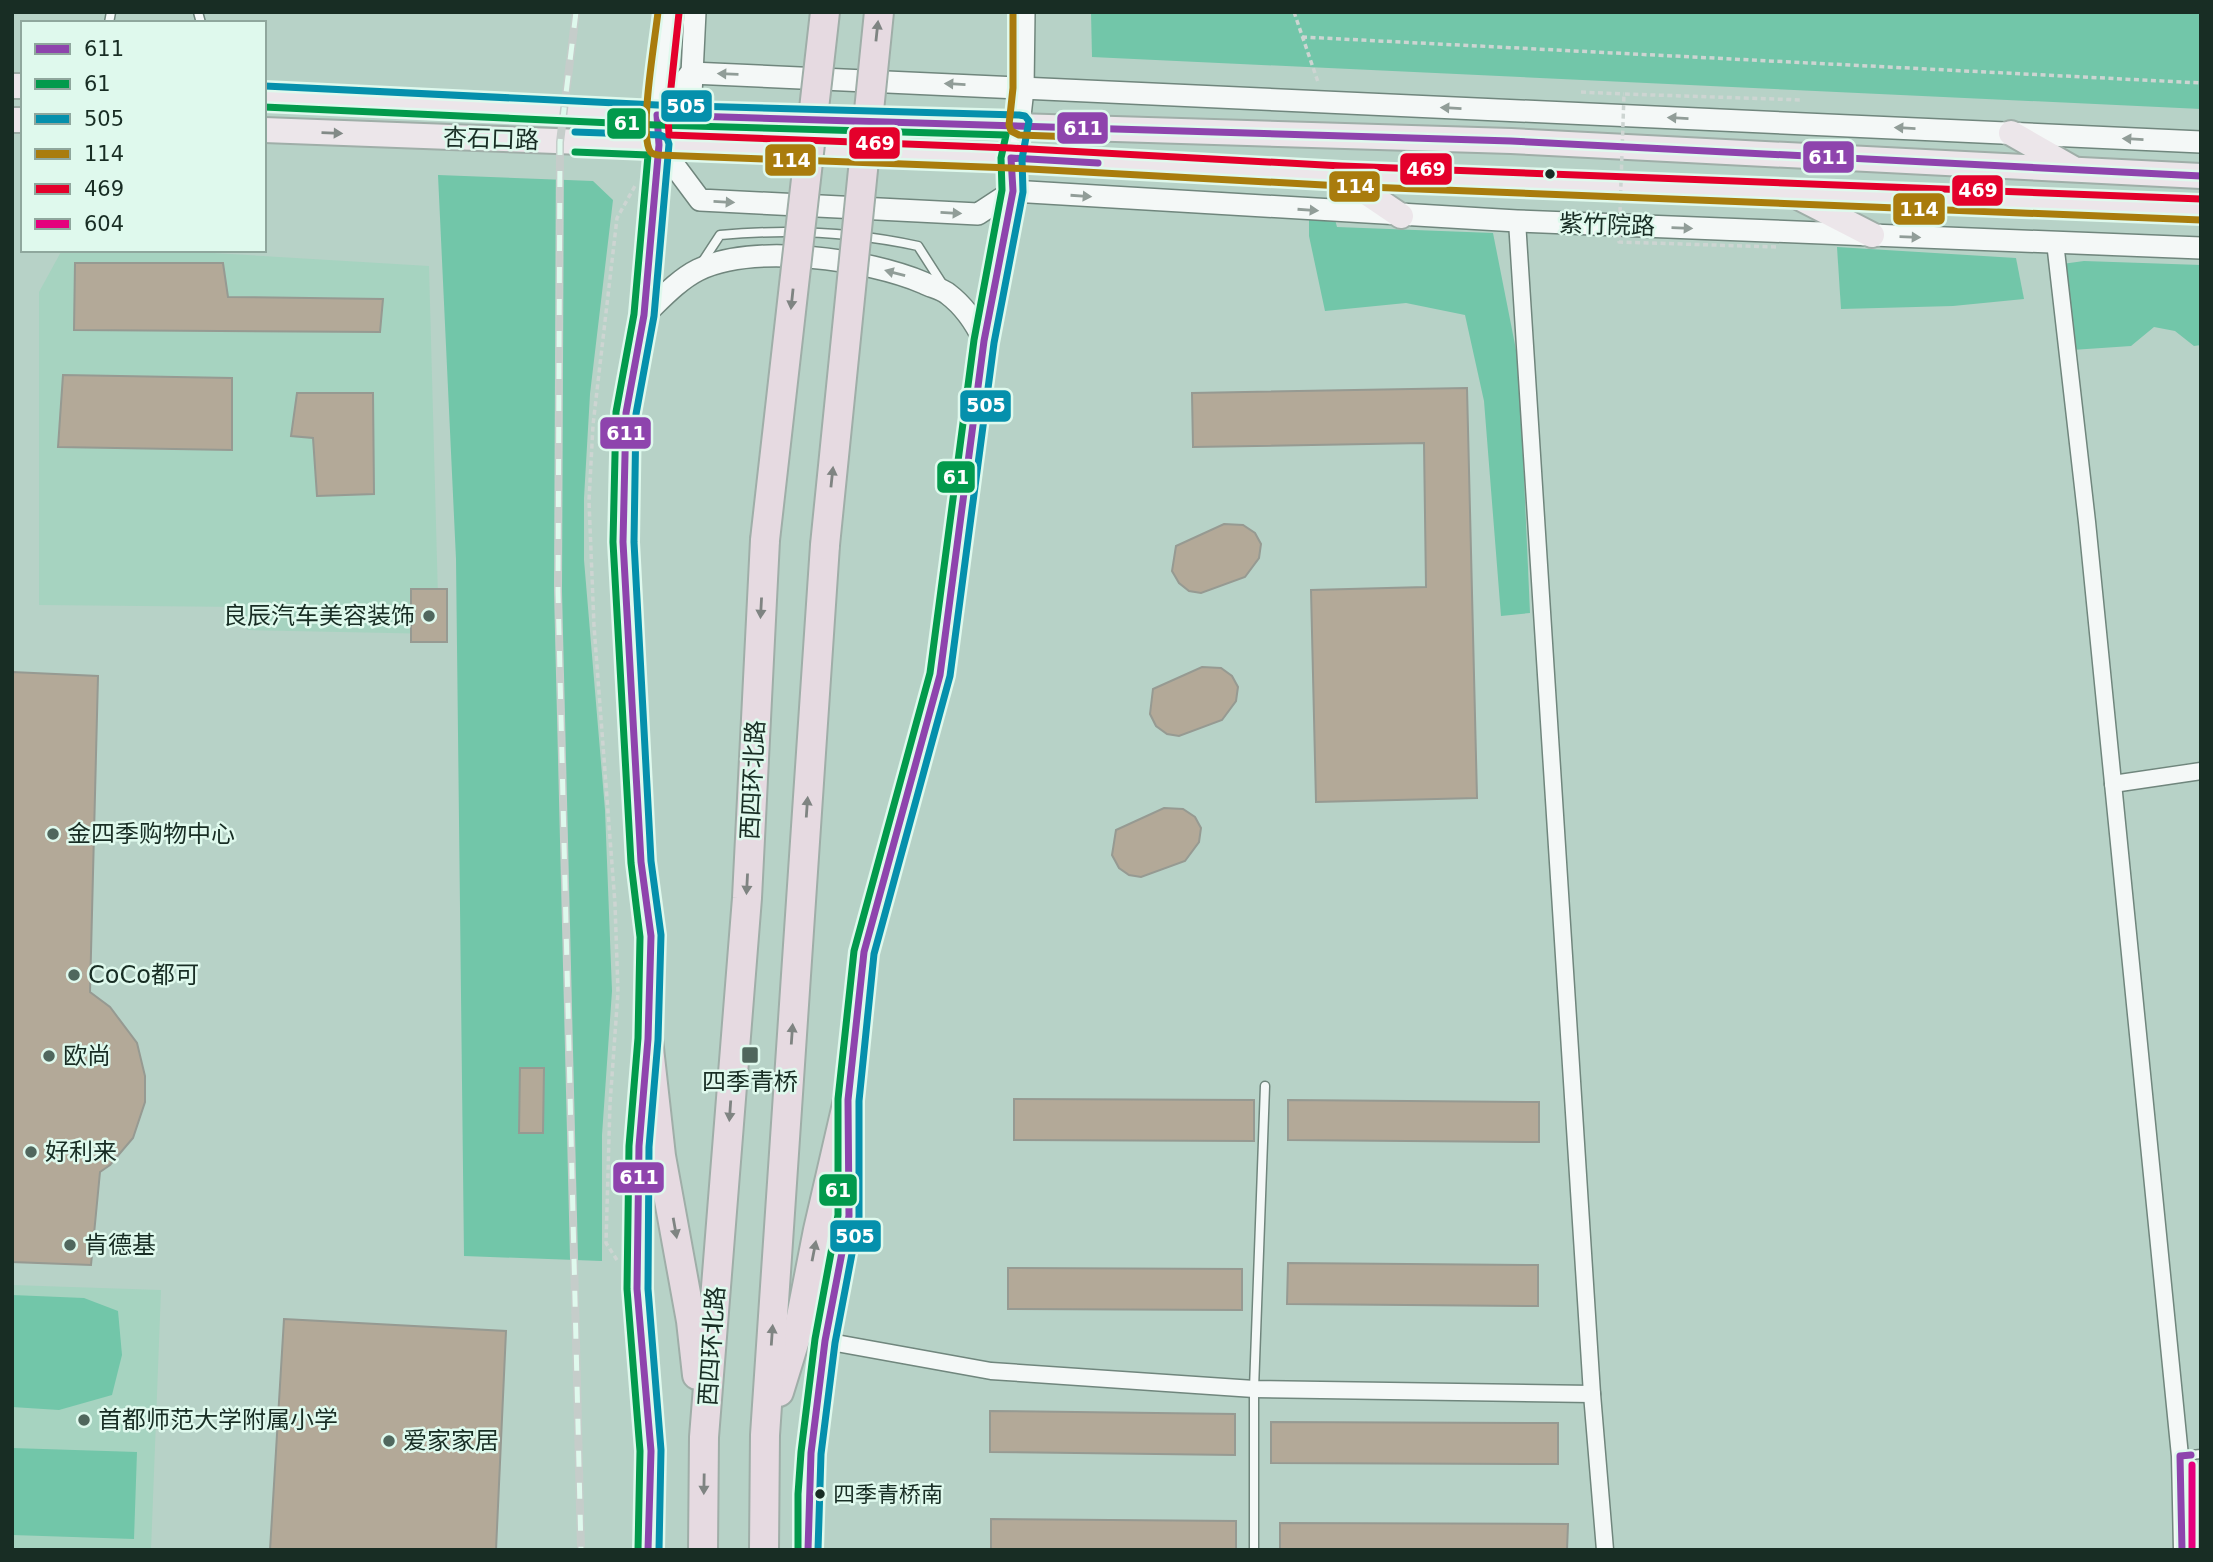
<svg xmlns="http://www.w3.org/2000/svg" width="2213" height="1562" viewBox="0 0 2213 1562" font-family="'DejaVu Sans','Noto Sans SC',sans-serif">
  <rect width="100%" height="100%" fill="#b7d2c7"/>
  <g fill="#a6d3c0">
    <path d="M62 250H163L429 266 439 634 247 630 243 607 39 605V292Z"/>
    <path d="M12 1285 161 1290 151 1550H12Z"/>
  </g>
  <g fill="#72c6a9">
    <path d="M1091 12H2201V109L1092 57Z"/>
    <path d="M438 175 593 181 613 200 590 394 584 498V560L605 810 612 991 602 1135V1261L464 1256 456 559Z"/>
    <path d="M1309 215 1334 216 1337 227 1493 233 1519 365 1530 613 1501 616 1484 401 1465 315 1406 303 1325 311 1309 236Z"/>
    <path d="M1837 247 2016 258 2024 299 1953 306 1841 309Z"/>
    <path d="M2084 261 2201 265V345L2194 346 2175 331 2154 327 2131 346 2072 350 2062 264Z"/>
    <path d="M12 1295 84 1298 118 1311 122 1355 112 1395 59 1410 12 1407Z"/>
    <path d="M12 1448 137 1452 134 1539 12 1535Z"/>
  </g>
  <g fill="#b3a998" stroke="#969a92" stroke-width="2">
    <path d="M75 263H223L228 297 383 299 380 332 74 330Z"/>
    <path d="M63 375 232 378V450L58 447Z"/>
    <path d="M1467 388 1477 798 1316 802 1311 590 1426 587 1424 443 1193 447 1192 393Z"/>
    <path d="M297 393H373L374 494 317 496 313 438 291 436Z"/>
    <path d="M1224 524 1243 525 1255 533 1261 544 1259 558 1245 577 1201 593 1189 591 1179 583 1172 571 1176 546Z"/>
    <rect x="411" y="589" width="36" height="53"/>
    <path d="M1202 667 1221 668 1232 676 1238 687 1236 701 1222 720 1179 736 1167 734 1156 726 1150 714 1153 689Z"/>
    <path d="M12 672 98 676 90 992 110 1007 137 1043 145 1076V1102L133 1138 110 1165 100 1172 91 1265 12 1262Z"/>
    <path d="M1164 808 1183 809 1195 817 1201 828 1199 842 1185 861 1141 877 1129 875 1119 868 1112 855 1116 830Z"/>
    <path d="M520 1068H544L543 1133H519Z"/>
    <path d="M1014 1099 1254 1100V1141L1014 1140Z"/>
    <path d="M1288 1100 1539 1102V1142L1288 1140Z"/>
    <path d="M1288 1263 1538 1265V1306L1287 1304Z"/>
    <path d="M1008 1268 1242 1269V1310L1008 1309Z"/>
    <path d="M284 1319 506 1331 496 1550H270Z"/>
    <path d="M990 1411 1235 1414V1455L990 1452Z"/>
    <path d="M1271 1422 1558 1423V1464L1271 1463Z"/>
    <path d="M991 1519 1236 1521V1550H991Z"/>
    <path d="M1280 1523 1568 1524 1567 1550H1280Z"/>
  </g>
  <g fill="none" stroke-linecap="round" stroke-linejoin="round">
    <defs>
      <g id="lane">
        <path d="M198 12 201 23"/>
        <path d="M109 23 111 12"/>
        <path d="M701 264 720 235C786 229 854 232 918 246L943 285"/>
        <path d="M2180 1456 2201 1454"/>
        <path d="M1254 1550V1389L1265 1086"/>
      </g>
      <g id="street">
        <path d="M1517 221 1592 1394 1605 1550"/>
        <path d="M2055 242 2087 522 2180 1456 2182 1550"/>
        <path d="M2113 784 2201 771"/>
        <path d="M825 1341 991 1371 1254 1389 1592 1394"/>
      </g>
      <g id="secondary">
        <path d="M657 115 691 73 2201 142"/>
        <path d="M659 145 700 200 978 214 1013 191 1517 221 2201 248"/>
        <path d="M659 145 690 115 695 12"/>
        <path d="M644 315C660 300 678 280 698 270 754 243 868 259 924 283 932 287 942 289 948 294 964 306 976 324 984 341"/>
        <path d="M647 1052 651 936 641 862 623 542 626 413 644 315 659 145 657 115 669 12"/>
        <path d="M644 1084 639 1146 637 1289 651 1451 648 1550"/>
        <path d="M808 1550V1494L811 1453 825 1341 849 1216 848 1100 864 952 940 675 984 341 1013 191 1011 158 1019 125 1023 89 1024 12"/>
      </g>
      <g id="primary">
        <path d="M12 86H23"/>
        <path d="M264 96 657 115 1511 141 2201 176"/>
        <path d="M12 120H23"/>
        <path d="M264 130 1011 158 1342 176 2201 210"/>
        <path d="M2011 133 2072 168"/>
        <path d="M1342 176 1401 216"/>
        <path d="M1798 197 1872 235"/>
      </g>
      <g id="highway">
        <path d="M648 1039 661 1156 691 1321 697 1375"/>
        <path d="M779 1392 799 1327 818 1230 848 1100"/>
        <path d="M703 1550 704 1437 747 898 765 540"/>
        <path d="M764 1550 765 1435 825 545"/>
      </g>
    </defs>
    <use href="#lane" stroke="#70867d" stroke-width="11"/>
    <use href="#street" stroke="#70867d" stroke-width="19"/>
    <use href="#secondary" stroke="#70867d" stroke-width="24"/>
    <use href="#primary" stroke="#9faea8" stroke-width="28"/>
    <use href="#highway" stroke="#9faea8" stroke-width="32"/>
    <g stroke="#cdd5d2" stroke-width="3.5" stroke-dasharray="5 3.5" stroke-linecap="butt">
      <path d="M1294 12 1318 82"/>
      <path d="M1302 37 2201 83"/>
      <path d="M1581 92 1624 94"/>
      <path d="M617 1260 606 1243 610 1104 618 992 615 904 594 626 589 501 593 425 617 218 635 186"/>
    </g>
    <use href="#lane" stroke="#f4f8f7" stroke-width="8"/>
    <use href="#street" stroke="#f4f8f7" stroke-width="16"/>
    <use href="#secondary" stroke="#f4f8f7" stroke-width="21"/>
    <use href="#primary" stroke="#ece6ea" stroke-width="24"/>
    <use href="#highway" stroke="#e6dae1" stroke-width="28"/>
    <defs>
      <path id="rail" d="M576 12 560 142 558 591 581 1550"/>
    </defs>
    <use href="#rail" stroke="#c5cdca" stroke-width="8"/>
    <use href="#rail" stroke="#dff9ed" stroke-width="5" stroke-dasharray="16" stroke-linecap="butt"/>
    <defs>
      <g id="highway-bridge">
        <path d="M765 540 825 12"/>
        <path d="M825 545 879 12"/>
      </g>
    </defs>
    <use href="#highway-bridge" stroke="#9faea8" stroke-width="32" stroke-linecap="butt"/>
    <path stroke="#cdd5d2" stroke-width="3.5" stroke-dasharray="5 3.5" stroke-linecap="butt" d="M1776 247 1619 242 1624 94 1803 100"/>
    <use href="#highway-bridge" stroke="#e6dae1" stroke-width="28"/>
    <defs>
      <g id="bus-1">
        <path d="M648 1550 651 1451 637 1289 639 1146 648 1039 651 936 641 862 623 542 626 413 644 315 659 145 657 115 1511 141 2201 176"/>
        <path d="M808 1550 811 1453 825 1341 849 1216 848 1100 864 952 940 675 984 341 1013 191 1011 158 1098 163"/>
        <path d="M2182 1550 2180 1456 2191 1455"/>
      </g>
      <g id="bus-2">
        <path d="M264 107 656 125 1006 135 1001 158 1002 190 974 340 930 673 854 951 838 1099V1215L815 1339 801 1452 798 1494V1550"/>
        <path d="M575 152 648 155 634 314 616 412 613 542 631 863 640 937 638 1038 629 1146 627 1289 640 1451 638 1550"/>
      </g>
      <g id="bus-3">
        <path d="M265 86 657 105 1019 115 1025 116 1029 121 1022 159 1023 192 994 343 950 676 874 954 859 1101V1217L835 1343 821 1454 818 1550"/>
        <path d="M575 132 660 135 667 138 669 144 654 316 636 414 634 542 651 861 661 935 658 1040 649 1147 648 1289 661 1450 659 1550"/>
      </g>
      <g id="bus-4">
        <path d="M658 12C655 40 640 127 649 149 651 154 653 154 658 155L1011 168 1342 186 2201 220"/>
        <path d="M1013 12V88L1009 125 1011 131 1019 135 1105 138"/>
      </g>
      <path id="bus-5" d="M679 13 668 115 669 135 1011 148 1342 166 2201 199"/>
      <path id="bus-6" d="M2192 1465V1550"/>
    </defs>
    <use href="#bus-1" stroke="#dff9ed" stroke-width="12"/>
    <use href="#bus-2" stroke="#dff9ed" stroke-width="12"/>
    <use href="#bus-3" stroke="#dff9ed" stroke-width="12"/>
    <use href="#bus-4" stroke="#dff9ed" stroke-width="12"/>
    <use href="#bus-5" stroke="#dff9ed" stroke-width="12"/>
    <use href="#bus-6" stroke="#dff9ed" stroke-width="12"/>
    <use href="#bus-1" stroke="#8e44ad" stroke-width="7"/>
    <use href="#bus-2" stroke="#029a4c" stroke-width="7"/>
    <use href="#bus-3" stroke="#0590ac" stroke-width="7"/>
    <use href="#bus-4" stroke="#a97c0d" stroke-width="7"/>
    <use href="#bus-5" stroke="#e4002b" stroke-width="7"/>
    <use href="#bus-6" stroke="#e5007d" stroke-width="7"/>
  </g>
  <defs><path id="oneway-solid" d="M-6-.8H1V-3.2L6.5 0L1 3.2V.8H-6Z" transform="scale(1.75)"/></defs>
  <g fill="#7f8482">
    <use href="#oneway-solid" transform="translate(877 31) rotate(-84)"/>
    <use href="#oneway-solid" transform="translate(792 299) rotate(96)"/>
    <use href="#oneway-solid" transform="translate(832 477) rotate(-84)"/>
    <use href="#oneway-solid" transform="translate(761 608) rotate(93)"/>
    <use href="#oneway-solid" transform="translate(807 807) rotate(-86)"/>
    <use href="#oneway-solid" transform="translate(747 884) rotate(93)"/>
    <use href="#oneway-solid" transform="translate(792 1034) rotate(-86)"/>
    <use href="#oneway-solid" transform="translate(730 1111) rotate(94)"/>
    <use href="#oneway-solid" transform="translate(675 1228) rotate(80)"/>
    <use href="#oneway-solid" transform="translate(814 1251) rotate(-79)"/>
    <use href="#oneway-solid" transform="translate(772 1335) rotate(-86)"/>
    <use href="#oneway-solid" transform="translate(704 1484) rotate(91)"/>
  </g>
  <g fill="#919d98">
    <use href="#oneway-solid" transform="translate(728 74) rotate(-178)"/>
    <use href="#oneway-solid" transform="translate(955 84) rotate(-177)"/>
    <use href="#oneway-solid" transform="translate(1451 108) rotate(-177)"/>
    <use href="#oneway-solid" transform="translate(1678 118) rotate(-177)"/>
    <use href="#oneway-solid" transform="translate(1905 128) rotate(-177)"/>
    <use href="#oneway-solid" transform="translate(2133 139) rotate(-177)"/>
    <use href="#oneway-solid" transform="translate(1081 196) rotate(4)"/>
    <use href="#oneway-solid" transform="translate(724 202) rotate(3)"/>
    <use href="#oneway-solid" transform="translate(1308 210) rotate(4)"/>
    <use href="#oneway-solid" transform="translate(951 213) rotate(3)"/>
    <use href="#oneway-solid" transform="translate(1682 228) rotate(2)"/>
    <use href="#oneway-solid" transform="translate(1910 237) rotate(2)"/>
    <use href="#oneway-solid" transform="translate(895 273) rotate(-165)"/>
  </g>
  <use fill="#828a87" href="#oneway-solid" transform="translate(332 133) rotate(2)"/>
  <g fill="#182d24" stroke="#dff9ed" stroke-width="2.5">
    <circle cx="1550" cy="174" r="6"/>
    <circle cx="820" cy="1494" r="6"/>
  </g>
  <g fill="#50675d" stroke="#dff9ed" stroke-width="2.5">
    <circle cx="429" cy="616" r="7"/>
    <circle cx="53" cy="834" r="7"/>
    <circle cx="74" cy="975" r="7"/>
    <rect x="741" y="1046" width="18" height="18" rx="3.5"/>
    <circle cx="49" cy="1056" r="7"/>
    <circle cx="31" cy="1152" r="7"/>
    <circle cx="70" cy="1245" r="7"/>
    <circle cx="84" cy="1420" r="7"/>
    <circle cx="389" cy="1441" r="7"/>
  </g>
  <g text-anchor="middle" stroke-width="5" stroke-linejoin="round" paint-order="stroke">
    <g font-size="22" fill="#182d24" stroke="#dff9ed" text-anchor="start">
      <text x="833" y="1502">四季青桥南</text>
    </g>
    <g font-size="24" fill="#182d24" stroke="#dff9ed">
      <text transform="translate(491 139) rotate(2)" y="8">杏石口路</text>
      <text transform="translate(1607 225) rotate(2)" y="8">紫竹院路</text>
      <text transform="translate(753 780) rotate(-87)" y="8">西四环北路</text>
      <text transform="translate(712 1346) rotate(-86)" y="8">西四环北路</text>
    </g>
    <g font-size="24" fill="#182d24" stroke="#dff9ed" text-anchor="start">
      <text x="415" y="624" text-anchor="end">良辰汽车美容装饰</text>
      <text x="67" y="842">金四季购物中心</text>
      <text x="88" y="983">CoCo都可</text>
      <text x="63" y="1064">欧尚</text>
      <text x="750" y="1090" text-anchor="middle">四季青桥</text>
      <text x="45" y="1160">好利来</text>
      <text x="84" y="1253">肯德基</text>
      <text x="98" y="1428">首都师范大学附属小学</text>
      <text x="403" y="1449">爱家家居</text>
    </g>
  </g>
  <g stroke="#dff9ed" stroke-width="2.5">
    <rect x="660" y="89" width="53" height="34" rx="7" fill="#0590ac"/>
    <rect x="606" y="107" width="41" height="33" rx="7" fill="#029a4c"/>
    <rect x="1056" y="111" width="53" height="34" rx="7" fill="#8e44ad"/>
    <rect x="848" y="126" width="53" height="34" rx="7" fill="#e4002b"/>
    <rect x="1802" y="140" width="53" height="34" rx="7" fill="#8e44ad"/>
    <rect x="764" y="143" width="53" height="34" rx="7" fill="#a97c0d"/>
    <rect x="1399" y="152" width="54" height="34" rx="7" fill="#e4002b"/>
    <rect x="1328" y="170" width="53" height="33" rx="7" fill="#a97c0d"/>
    <rect x="1951" y="174" width="53" height="33" rx="7" fill="#e4002b"/>
    <rect x="1892" y="192" width="54" height="34" rx="7" fill="#a97c0d"/>
    <rect x="959" y="389" width="53" height="34" rx="7" fill="#0590ac"/>
    <rect x="599" y="416" width="53" height="34" rx="7" fill="#8e44ad"/>
    <rect x="936" y="460" width="40" height="34" rx="7" fill="#029a4c"/>
    <rect x="612" y="1161" width="53" height="33" rx="7" fill="#8e44ad"/>
    <rect x="818" y="1173" width="40" height="34" rx="7" fill="#029a4c"/>
    <rect x="829" y="1219" width="53" height="34" rx="7" fill="#0590ac"/>
  </g>
  <g font-size="19" text-anchor="middle" font-weight="bold" fill="#fff">
    <text x="686" y="113">505</text>
    <text x="627" y="130">61</text>
    <text x="1083" y="135">611</text>
    <text x="875" y="150">469</text>
    <text x="1828" y="164">611</text>
    <text x="791" y="167">114</text>
    <text x="1426" y="176">469</text>
    <text x="1355" y="193">114</text>
    <text x="1978" y="197">469</text>
    <text x="1919" y="216">114</text>
    <text x="986" y="412">505</text>
    <text x="626" y="440">611</text>
    <text x="956" y="484">61</text>
    <text x="639" y="1184">611</text>
    <text x="838" y="1197">61</text>
    <text x="855" y="1243">505</text>
  </g>
  <rect width="2213" height="1562" fill="none" stroke="#182d24" stroke-width="28"/>
  <rect x="21" y="21" width="245" height="231" fill="#dff9ed" stroke="#8fa79d" stroke-width="2"/>
  <rect x="35" y="44" width="35" height="10" fill="#8e44ad" stroke="#8fa79d" stroke-width="2"/>
  <text x="84" y="56" font-size="21" fill="#182d24">611</text>
  <rect x="35" y="79" width="35" height="10" fill="#029a4c" stroke="#8fa79d" stroke-width="2"/>
  <text x="84" y="91" font-size="21" fill="#182d24">61</text>
  <rect x="35" y="114" width="35" height="10" fill="#0590ac" stroke="#8fa79d" stroke-width="2"/>
  <text x="84" y="126" font-size="21" fill="#182d24">505</text>
  <rect x="35" y="149" width="35" height="10" fill="#a97c0d" stroke="#8fa79d" stroke-width="2"/>
  <text x="84" y="161" font-size="21" fill="#182d24">114</text>
  <rect x="35" y="184" width="35" height="10" fill="#e4002b" stroke="#8fa79d" stroke-width="2"/>
  <text x="84" y="196" font-size="21" fill="#182d24">469</text>
  <rect x="35" y="219" width="35" height="10" fill="#e5007d" stroke="#8fa79d" stroke-width="2"/>
  <text x="84" y="231" font-size="21" fill="#182d24">604</text>
</svg>
